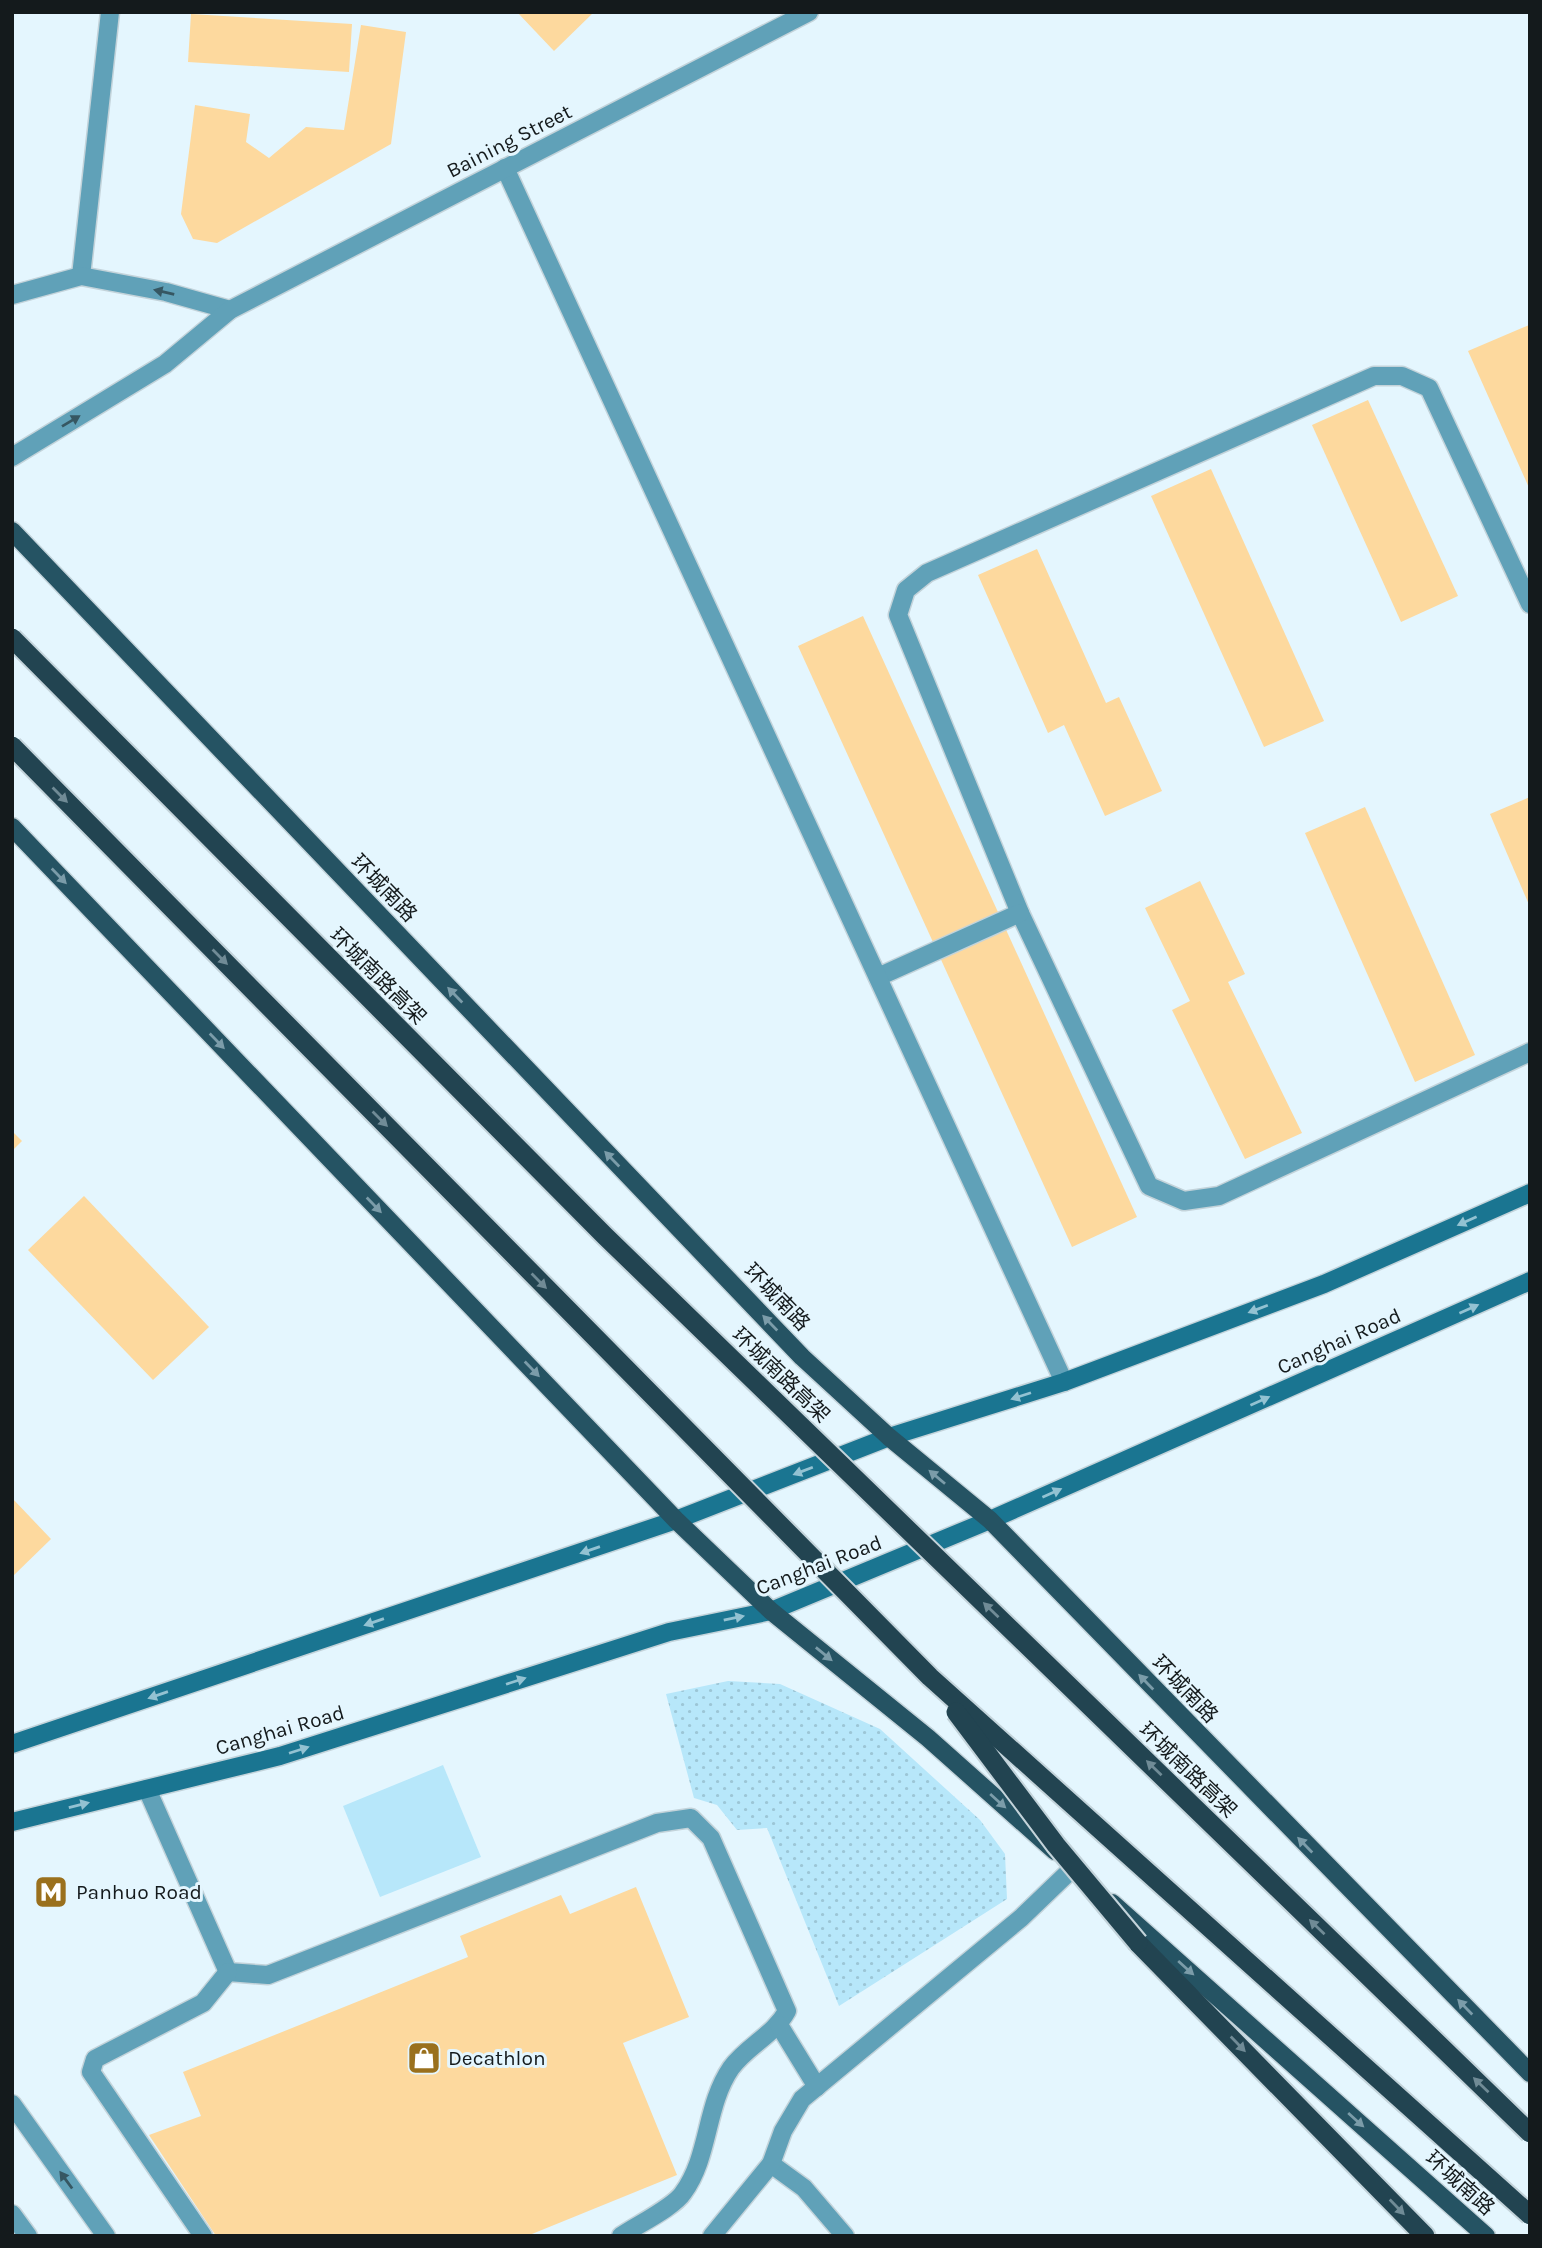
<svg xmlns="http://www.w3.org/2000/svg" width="1542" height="2248" viewBox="0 0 1542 2248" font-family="Karla,'Noto Sans SC',sans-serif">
  <defs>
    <pattern id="grass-dots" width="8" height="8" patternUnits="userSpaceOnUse" patternTransform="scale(1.75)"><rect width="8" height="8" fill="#b7e7fa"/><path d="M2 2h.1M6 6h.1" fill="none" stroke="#9cc6d6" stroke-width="1.8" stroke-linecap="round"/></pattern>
  </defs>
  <rect width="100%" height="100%" fill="#e4f6fe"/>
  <path fill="url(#grass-dots)" d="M728 1681 780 1684 880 1729 980 1820 1005 1854 1007 1899 839 2006 767 1828 737 1830 717 1805 694 1798 666 1694Z"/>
  <path fill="#b7e7fa" d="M443 1765 481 1857 380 1897 343 1806Z"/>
  <g fill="#fdd99e">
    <path d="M517 12H594L554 51Z"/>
    <path d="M191 14 352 24 349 72 188 62Z"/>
    <path d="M361 25 406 32 391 144 217 243 193 239 181 214 195 105 250 114 246 142 269 158 306 127 344 130Z"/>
    <path d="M1529 325 1530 328V490L1468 351Z"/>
    <path d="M1368 400 1458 596 1401 622 1312 425Z"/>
    <path d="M1211 469 1324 721 1264 747 1151 496Z"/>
    <path d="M1037 549 1106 703 1119 697 1162 791 1105 816 1064 725 1048 733 978 575Z"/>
    <path d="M863 616 1137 1217 1072 1247 798 646Z"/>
    <path d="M1530 797V907L1490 814Z"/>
    <path d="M1365 807 1475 1055 1415 1082 1305 833Z"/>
    <path d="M1200 881 1245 974 1228 982 1302 1133 1245 1159 1172 1010 1190 1001 1145 908Z"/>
    <path d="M12 1131 22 1141 12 1151Z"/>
    <path d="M84 1196 209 1327 153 1380 28 1250Z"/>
    <path d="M12 1498 51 1539 12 1577Z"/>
    <path d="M636 1887 689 2017 623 2043 677 2175 527 2236H216L149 2135 201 2116 183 2072 468 1957 460 1936 561 1895 570 1914Z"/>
  </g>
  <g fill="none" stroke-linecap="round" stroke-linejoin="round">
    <defs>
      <g id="service">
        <path d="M1530 604 1429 388 1402 376H1374L927 573 906 590 898 615 1020 913 1149 1186 1184 1201 1219 1196 1530 1052"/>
        <path d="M878 977 1020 913"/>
        <path d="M147 1789 228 1972"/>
        <path d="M228 1972 268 1975 657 1823 691 1818 711 1838 787 2011C774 2035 747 2046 731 2068 705 2106 710 2156 683 2193 674 2207 637 2225 621 2236"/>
        <path d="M779 2025 817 2087"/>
        <path d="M203 2236 91 2072 95 2059 203 2003 228 1972"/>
      </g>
      <g id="minor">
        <path d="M505 168 1064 1382"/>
        <path d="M81 276 110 12"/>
        <path d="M771 2164 804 2188 845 2236"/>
        <path d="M712 2236 771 2164 783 2131 802 2099 1021 1918 1073 1868"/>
      </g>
      <g id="tertiary">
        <path d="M12 295 81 276 166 292 230 310"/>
        <path d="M12 457 165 364 230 310 809 12"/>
        <path d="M12 2104 106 2236"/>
        <path d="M12 2214 28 2236"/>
      </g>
      <g id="secondary">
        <path d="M12 1744 676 1520 889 1437 1064 1382 1324 1284 1530 1193"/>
        <path d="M12 1822 280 1756 669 1632 771 1611 990 1520 1530 1281"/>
      </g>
      <g id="primary">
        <path d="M12 531 802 1357 889 1437 990 1520 1530 2073"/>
        <path d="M12 827 676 1520 771 1611 928 1738 1055 1851"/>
        <path d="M1112 1903 1486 2236"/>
      </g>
      <path id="trunk" d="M1138 1943 1425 2236"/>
    </defs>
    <use href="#service" stroke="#c3d3da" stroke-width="21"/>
    <use href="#minor" stroke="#c3d3da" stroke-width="21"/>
    <use href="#tertiary" stroke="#c3d3da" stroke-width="21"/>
    <use href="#secondary" stroke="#c3d3da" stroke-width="21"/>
    <use href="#primary" stroke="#c3d3da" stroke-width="21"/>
    <use href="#trunk" stroke="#c3d3da" stroke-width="23"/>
    <use href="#service" stroke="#60a1b8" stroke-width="18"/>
    <use href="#minor" stroke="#60a1b8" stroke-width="18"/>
    <use href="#tertiary" stroke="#60a1b8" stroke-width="18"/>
    <use href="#secondary" stroke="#1a7591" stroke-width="18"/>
    <use href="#primary" stroke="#255363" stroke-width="18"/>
    <use href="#trunk" stroke="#224451" stroke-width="19"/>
    <defs>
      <g id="trunk-bridge">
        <path d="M12 638 605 1236 1530 2133"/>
        <path d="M12 746 930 1677 1530 2215"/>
        <path d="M956 1712 1056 1845 1138 1943"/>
      </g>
    </defs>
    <use href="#trunk-bridge" stroke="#c3d3da" stroke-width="23" stroke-linecap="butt"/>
    <use href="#trunk-bridge" stroke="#224451" stroke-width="19"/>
  </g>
  <defs><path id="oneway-solid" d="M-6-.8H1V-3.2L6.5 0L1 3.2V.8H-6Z" transform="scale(1.75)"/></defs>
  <g fill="#365762">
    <use href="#oneway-solid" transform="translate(164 292) rotate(-167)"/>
    <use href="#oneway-solid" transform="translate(71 421) rotate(-31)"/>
    <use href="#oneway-solid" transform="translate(66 2180) rotate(-126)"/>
  </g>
  <g fill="#708b96">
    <use href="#oneway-solid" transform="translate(60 795) rotate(45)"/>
    <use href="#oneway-solid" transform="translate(220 957) rotate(45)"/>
    <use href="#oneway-solid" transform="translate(380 1119) rotate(45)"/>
    <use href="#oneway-solid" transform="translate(539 1281) rotate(45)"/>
    <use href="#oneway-solid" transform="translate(991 1610) rotate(-136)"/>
    <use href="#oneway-solid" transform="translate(1154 1768) rotate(-136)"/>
    <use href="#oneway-solid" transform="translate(1317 1927) rotate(-136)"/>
    <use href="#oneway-solid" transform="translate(1238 2044) rotate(46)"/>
    <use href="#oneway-solid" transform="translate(1481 2085) rotate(-136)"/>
    <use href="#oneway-solid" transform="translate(1397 2207) rotate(46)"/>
  </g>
  <g fill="#7b9ca9">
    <use href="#oneway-solid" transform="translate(59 876) rotate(46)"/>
    <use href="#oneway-solid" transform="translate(455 995) rotate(-134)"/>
    <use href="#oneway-solid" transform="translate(217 1041) rotate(46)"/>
    <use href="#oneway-solid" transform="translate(612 1159) rotate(-134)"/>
    <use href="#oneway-solid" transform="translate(374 1205) rotate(46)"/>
    <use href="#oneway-solid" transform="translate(770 1323) rotate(-134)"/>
    <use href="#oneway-solid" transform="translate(532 1369) rotate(46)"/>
    <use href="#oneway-solid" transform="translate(937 1477) rotate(-140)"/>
    <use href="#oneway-solid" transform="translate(824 1654) rotate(39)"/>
    <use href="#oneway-solid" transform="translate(1146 1682) rotate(-134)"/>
    <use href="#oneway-solid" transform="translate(998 1801) rotate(42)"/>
    <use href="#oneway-solid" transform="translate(1305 1845) rotate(-134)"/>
    <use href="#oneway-solid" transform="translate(1186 1968) rotate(42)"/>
    <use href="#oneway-solid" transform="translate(1465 2007) rotate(-134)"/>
    <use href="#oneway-solid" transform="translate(1356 2120) rotate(42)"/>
  </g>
  <g fill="#93c2d2">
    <use href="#oneway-solid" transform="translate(1467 1221) rotate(156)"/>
    <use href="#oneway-solid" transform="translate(1258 1309) rotate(159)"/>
    <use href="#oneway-solid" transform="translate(1469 1309) rotate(-24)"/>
    <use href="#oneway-solid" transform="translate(1021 1396) rotate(162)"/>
    <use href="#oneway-solid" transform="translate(1260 1401) rotate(-24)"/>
    <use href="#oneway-solid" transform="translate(803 1471) rotate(159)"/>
    <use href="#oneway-solid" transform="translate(1052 1493) rotate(-24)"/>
    <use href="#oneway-solid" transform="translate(590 1550) rotate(161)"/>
    <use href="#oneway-solid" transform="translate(734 1618) rotate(-12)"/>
    <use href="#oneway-solid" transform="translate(374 1622) rotate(161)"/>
    <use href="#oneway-solid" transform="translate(516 1681) rotate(-18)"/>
    <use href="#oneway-solid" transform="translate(158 1695) rotate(161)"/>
    <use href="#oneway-solid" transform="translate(299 1750) rotate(-18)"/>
    <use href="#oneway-solid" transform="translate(79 1805) rotate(-14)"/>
  </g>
  <defs>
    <symbol id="metro-square" viewBox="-11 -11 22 22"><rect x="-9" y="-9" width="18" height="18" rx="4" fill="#9a701d" stroke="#e4f6fe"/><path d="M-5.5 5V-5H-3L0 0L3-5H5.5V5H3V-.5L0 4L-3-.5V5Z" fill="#fff"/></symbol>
    <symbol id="shop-square" viewBox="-11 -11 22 22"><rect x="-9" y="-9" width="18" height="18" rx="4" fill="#9a701d" stroke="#e4f6fe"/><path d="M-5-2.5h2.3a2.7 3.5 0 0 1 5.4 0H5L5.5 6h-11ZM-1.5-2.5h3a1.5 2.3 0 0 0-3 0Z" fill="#fff"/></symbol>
  </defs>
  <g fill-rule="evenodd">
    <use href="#metro-square" x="32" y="1873" width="38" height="38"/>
    <use href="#shop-square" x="405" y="2039" width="38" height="38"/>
  </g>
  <g text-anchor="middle" stroke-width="6" stroke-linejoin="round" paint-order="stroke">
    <g font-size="21" fill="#141a1c" stroke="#e4f6fe">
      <text transform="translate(509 141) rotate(-27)" y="7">Baining Street</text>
      <text transform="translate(384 888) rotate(46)" y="7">环城南路</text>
      <text transform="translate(378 976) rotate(45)" y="7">环城南路高架</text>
      <text transform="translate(777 1297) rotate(46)" y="7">环城南路</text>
      <text transform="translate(1339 1341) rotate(-24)" y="7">Canghai Road</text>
      <text transform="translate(781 1375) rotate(44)" y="7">环城南路高架</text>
      <text transform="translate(819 1565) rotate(-21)" y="7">Canghai Road</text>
      <text transform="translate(1185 1689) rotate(46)" y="7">环城南路</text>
      <text transform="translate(280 1730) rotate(-16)" y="7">Canghai Road</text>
      <text transform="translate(1188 1770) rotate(44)" y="7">环城南路高架</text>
      <text transform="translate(1460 2183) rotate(42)" y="7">环城南路</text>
    </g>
    <g font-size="21" fill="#141a1c" stroke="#e4f6fe" text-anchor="start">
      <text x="76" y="1899">Panhuo Road</text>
      <text x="448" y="2065">Decathlon</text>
    </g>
  </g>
  <rect width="1542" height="2248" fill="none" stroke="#141a1c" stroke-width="28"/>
</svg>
